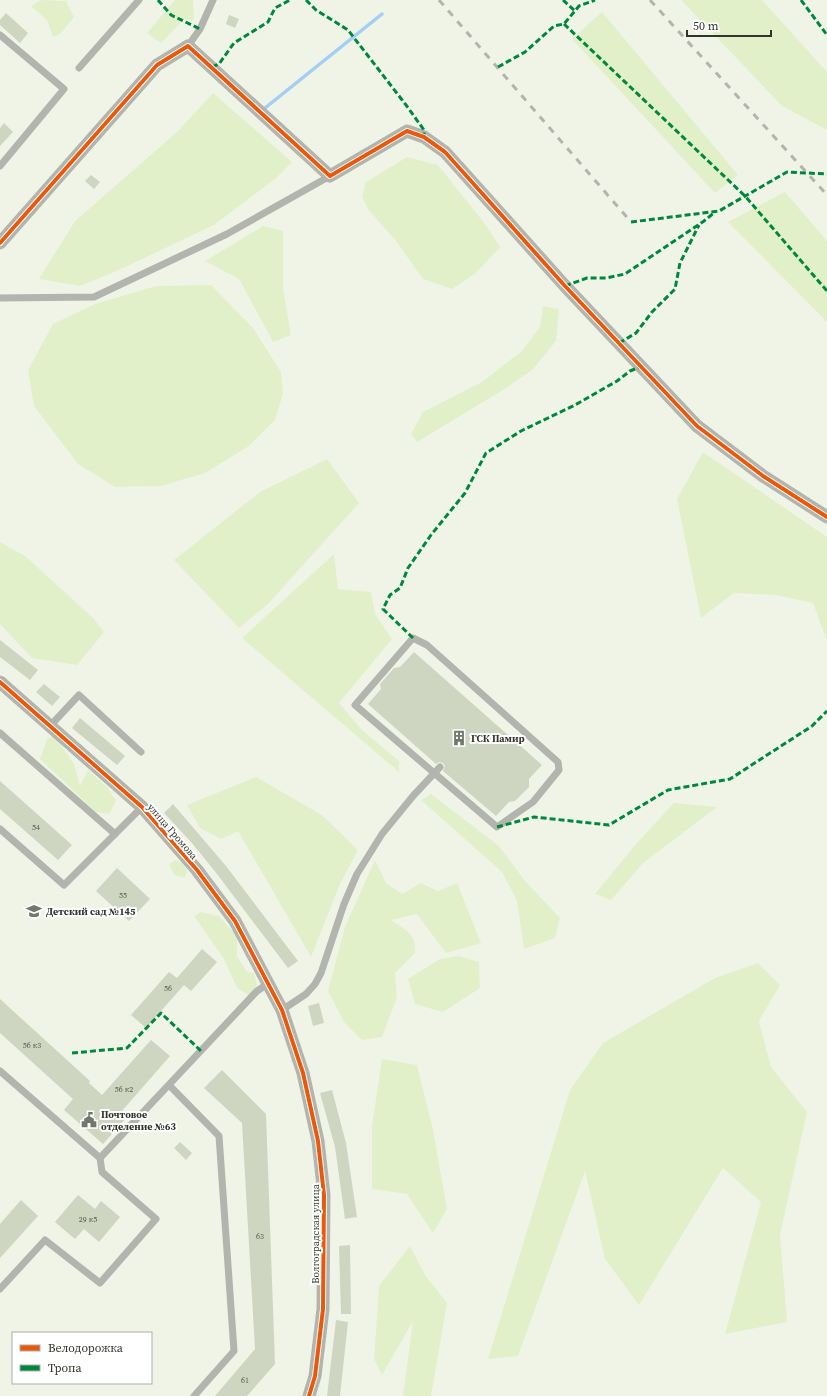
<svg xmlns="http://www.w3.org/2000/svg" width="827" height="1396" viewBox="0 0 827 1396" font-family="'Source Serif 4',serif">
  <rect width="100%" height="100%" fill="#eff4e7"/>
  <g fill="#e2f0ca">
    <path d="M41 0 66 1 74 17 60 34 53 37 47 20 31 6Z"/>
    <path d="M175 0H193L194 20 184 19 161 43 147 33Z"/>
    <path d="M681 0H762L827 72V130L782 106Z"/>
    <path d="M602 12 738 175 715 193 572 39Z"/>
    <path d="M213 93 292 162 275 179 214 225 119 270 80 286 39 279 75 221 177 132Z"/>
    <path d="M407 157 438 165 485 224 500 247 476 273 452 289 423 279 396 241 368 209 362 196 366 182Z"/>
    <path d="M785 192 827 241V322L728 222Z"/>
    <path d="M263 226 283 231V288L291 335 273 342 239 279 205 261Z"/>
    <path d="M211 285 253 328 281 372 283 394 275 420 249 446 205 473 161 486 115 487 78 464 34 406 28 370 53 324 95 304 156 286Z"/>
    <path d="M543 306 559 309 556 341 532 370 503 390 417 442 411 434 423 412 482 382 522 351 540 327Z"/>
    <path d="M703 452 827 537V641L813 603 776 595 734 593 701 618 677 499Z"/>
    <path d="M327 459 359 503 268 604 239 628 174 560 260 492Z"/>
    <path d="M0 542 25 556 93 618 104 632 77 665 32 658 0 624Z"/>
    <path d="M334 554 338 589 371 592 375 614 392 639 339 703 362 730 399 761V772L242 638Z"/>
    <path d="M54 735 74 764 80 786 88 770 108 788 116 801 109 814 96 812 40 759 47 739Z"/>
    <path d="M256 777 322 815 358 850 340 884 311 957 238 831 221 839 200 828 187 805Z"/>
    <path d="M431 794 499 846 525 881 560 918 555 938 524 949 517 901 502 872 421 800Z"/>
    <path d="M674 803 717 807 643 863 611 900 595 894 637 843Z"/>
    <path d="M176 860 182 863 187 870 185 878 174 875 169 864Z"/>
    <path d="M375 860 386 883 402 894 421 883 438 891 457 883 481 943 446 953 417 914 391 920C405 930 417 933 415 953L395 973 397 997 382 1037 362 1040 344 1022 328 991 345 927Z"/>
    <path d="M201 912 219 916 237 936V956L247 972 254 973 257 985 250 996 237 988 224 959 194 916Z"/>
    <path d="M459 956 479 962 480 988 443 1012 415 1004 408 979 440 959Z"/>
    <path d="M758 963 780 985 759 1021 771 1067 807 1112 780 1235 787 1322 725 1334 761 1202 723 1168 639 1305 605 1259 585 1171 518 1356 488 1359 570 1090 603 1043 715 978Z"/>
    <path d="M382 1059 417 1065 433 1130 447 1209 433 1233 407 1194 372 1189V1126Z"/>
    <path d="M410 1246 425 1275 447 1303 431 1396H403L413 1321 382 1375 374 1359 379 1286Z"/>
  </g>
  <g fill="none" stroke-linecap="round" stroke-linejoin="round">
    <path stroke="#a2cff3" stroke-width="3.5" d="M265 108 382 14"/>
  </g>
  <g fill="#ced6c2">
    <path d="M6 13 28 33 20 43 0 25V20Z"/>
    <path d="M229 15 239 19 235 28 226 24Z"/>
    <path d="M4 123 13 132 0 146V128Z"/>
    <path d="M91 175 100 182 94 189 85 181Z"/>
    <path d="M0 640 38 670 30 680 0 657Z"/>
    <path d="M414 652 542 765 529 779V787L515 801 509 802 496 816 443 771 445 766 443 763 439 762 436 764 368 704 381 689 380 684 394 668 400 667Z"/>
    <path d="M44 684 60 697 52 706 36 692Z"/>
    <path d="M80 718 125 756 117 765 72 728Z"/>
    <path d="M0 781 72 845 58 860 0 809Z"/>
    <path d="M173 804 226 866 298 961 288 968 217 874 192 843 164 813Z"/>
    <path d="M117 868 150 899 129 921 96 891Z"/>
    <path d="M202 949 217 962 191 991 184 985 146 1028 131 1015 169 972 177 978Z"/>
    <path d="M0 999 90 1081 89 1083 102 1095 151 1040 170 1056 121 1112 127 1117 103 1144 64 1110 73 1099 0 1033Z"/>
    <path d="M319 1003 324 1023 313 1026 308 1006Z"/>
    <path d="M222 1070 266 1114 275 1364 247 1396H215L255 1349 242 1123 204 1088Z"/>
    <path d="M332 1090 346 1143 357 1217 345 1219 335 1147 320 1093Z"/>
    <path d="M180 1142 192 1153 186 1160 174 1148Z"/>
    <path d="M78 1195 95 1209 101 1201 120 1217 99 1242 84 1229 75 1239 55 1222Z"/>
    <path d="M21 1200 38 1216 0 1258V1224Z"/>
    <path d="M350 1245 351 1314H341L339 1246Z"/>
    <path d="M336 1320 348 1322 340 1396H327Z"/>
  </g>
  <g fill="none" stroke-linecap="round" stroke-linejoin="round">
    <g stroke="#b2b4ae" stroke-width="7">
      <path d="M0 35 64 89 0 166"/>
      <path d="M188 46 200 29 213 0"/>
      <path d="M79 68 139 0"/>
      <path d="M0 298 94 297 227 234 330 176"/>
      <path d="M413 638 427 645 558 762 559 770 533 802 497 827 355 705Z"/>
      <path d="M50 726 79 695 141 752"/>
      <path d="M0 733 115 834"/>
      <path d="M0 829 64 885 142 807"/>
      <path d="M282 1010 306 994 315 984 321 973 344 904 357 874 382 834 413 796 440 767"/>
      <path d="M0 1071 100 1158 102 1172 156 1219 100 1283 45 1240 0 1289"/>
      <path d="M169 1085 219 1136 234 1351 194 1396"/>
      <path d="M100 1158 257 991 269 983"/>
    </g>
    <g stroke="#b2b4ae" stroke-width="13">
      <path d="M0 243 157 65 188 46 330 176 407 131 424 137 445 152 565 286 697 426 763 476 827 517"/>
      <path d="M0 682 142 807 197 870 235 921 282 1010 303 1073 318 1141 324 1195 323 1309 315 1376 309 1396"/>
    </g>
    <g stroke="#b2b4ad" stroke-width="3" stroke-dasharray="7 7" stroke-linecap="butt">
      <path d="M439 0 631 222"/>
      <path d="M650 0 827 195"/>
    </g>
    <g stroke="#00873e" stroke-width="3" stroke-dasharray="6 3" stroke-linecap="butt">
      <path d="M158 0 171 15 200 29"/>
      <path d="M306 0 316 10 348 30 406 105 424 130V137"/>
      <path d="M563 0 575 11"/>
      <path d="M801 0 827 35"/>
      <path d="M564 24 745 196 827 291"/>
      <path d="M212 67 219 64 234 43 268 22 275 8 290 0"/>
      <path d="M498 67 525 52 554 26 564 24 579 6 595 0"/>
      <path d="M631 222 719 211 787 172 827 174"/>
      <path d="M565 286 587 278H606L625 274 704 221 715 212"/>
      <path d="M619 343 636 333 652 312 675 289 680 263 699 225"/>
      <path d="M413 638 383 609 390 595 400 588 408 568 431 535 465 493 486 453 521 431 575 405 617 381 630 371 640 367"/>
      <path d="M497 827 534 817 609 825 668 790 730 779 812 726 827 711"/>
      <path d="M72 1053 127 1048 161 1013 201 1051"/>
    </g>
    <defs>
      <g id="cycleway">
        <path d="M0 243 157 65 188 46 330 176 407 131 424 137 445 152 565 286 697 426 763 476 827 517"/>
        <path d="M0 682 142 807 197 870 235 921 282 1010 303 1073 318 1141 324 1195 323 1309 315 1376 309 1396"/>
      </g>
    </defs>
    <use href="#cycleway" stroke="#fff" stroke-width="6"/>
    <use href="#cycleway" stroke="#e8590c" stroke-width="4"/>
  </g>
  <defs>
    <symbol id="building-bare" viewBox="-9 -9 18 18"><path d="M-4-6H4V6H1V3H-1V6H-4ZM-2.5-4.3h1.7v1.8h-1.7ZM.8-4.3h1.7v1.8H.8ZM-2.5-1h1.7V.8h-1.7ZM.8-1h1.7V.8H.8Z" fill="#73776c" stroke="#fff" stroke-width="2.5" paint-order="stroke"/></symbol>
    <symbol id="school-bare" viewBox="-9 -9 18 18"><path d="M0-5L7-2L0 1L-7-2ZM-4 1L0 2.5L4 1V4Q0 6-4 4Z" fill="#73776c" stroke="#fff" stroke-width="2.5" paint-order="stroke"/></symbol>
    <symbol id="civic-bare" viewBox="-9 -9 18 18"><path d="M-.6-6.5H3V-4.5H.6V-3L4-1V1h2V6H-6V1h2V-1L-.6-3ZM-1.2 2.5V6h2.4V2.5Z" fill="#73776c" stroke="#fff" stroke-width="2.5" paint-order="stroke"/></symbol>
  </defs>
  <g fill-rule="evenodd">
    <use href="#building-bare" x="448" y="727" width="22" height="22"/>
    <use href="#school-bare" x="23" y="900" width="22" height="22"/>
    <use href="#civic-bare" x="78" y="1109" width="22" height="22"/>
  </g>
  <g text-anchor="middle" stroke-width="4" stroke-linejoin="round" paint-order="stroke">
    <g font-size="8" fill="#585c50">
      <text x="36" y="830">54</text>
      <text x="123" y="898">55</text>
      <text x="168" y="991">56</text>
      <text x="32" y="1048">56 к3</text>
      <text x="124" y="1092">56 к2</text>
      <text x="88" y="1222">29 к5</text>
      <text x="260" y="1239">63</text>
      <text x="245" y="1383">61</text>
    </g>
    <g font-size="10" font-weight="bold" fill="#30342a" stroke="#fff" text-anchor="start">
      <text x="471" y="742">ГСК Памир</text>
      <text x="46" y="915">Детский сад №145</text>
      <text x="101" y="1118">Почтовое<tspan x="101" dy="12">отделение №63</tspan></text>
    </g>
    <g font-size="10" fill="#30342a" stroke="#fff">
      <text transform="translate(173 831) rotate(49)" y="4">улица Громова</text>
      <text transform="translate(315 1234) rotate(-90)" y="4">Волгоградская улица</text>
    </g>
  </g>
  <rect x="12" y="1332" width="140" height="52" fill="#ffffff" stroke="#acaeaa"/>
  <rect x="20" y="1345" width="20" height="6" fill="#e8590c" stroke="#acaeaa"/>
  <text x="48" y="1352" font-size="12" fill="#30342a">Велодорожка</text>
  <rect x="20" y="1365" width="20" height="6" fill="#00873e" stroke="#acaeaa"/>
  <text x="48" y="1372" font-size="12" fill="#30342a">Тропа</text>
  <path d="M687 30v6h84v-6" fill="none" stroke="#30342a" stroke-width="2"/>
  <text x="693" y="30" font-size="12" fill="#30342a" stroke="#ffffff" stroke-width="3" paint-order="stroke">50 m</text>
</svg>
